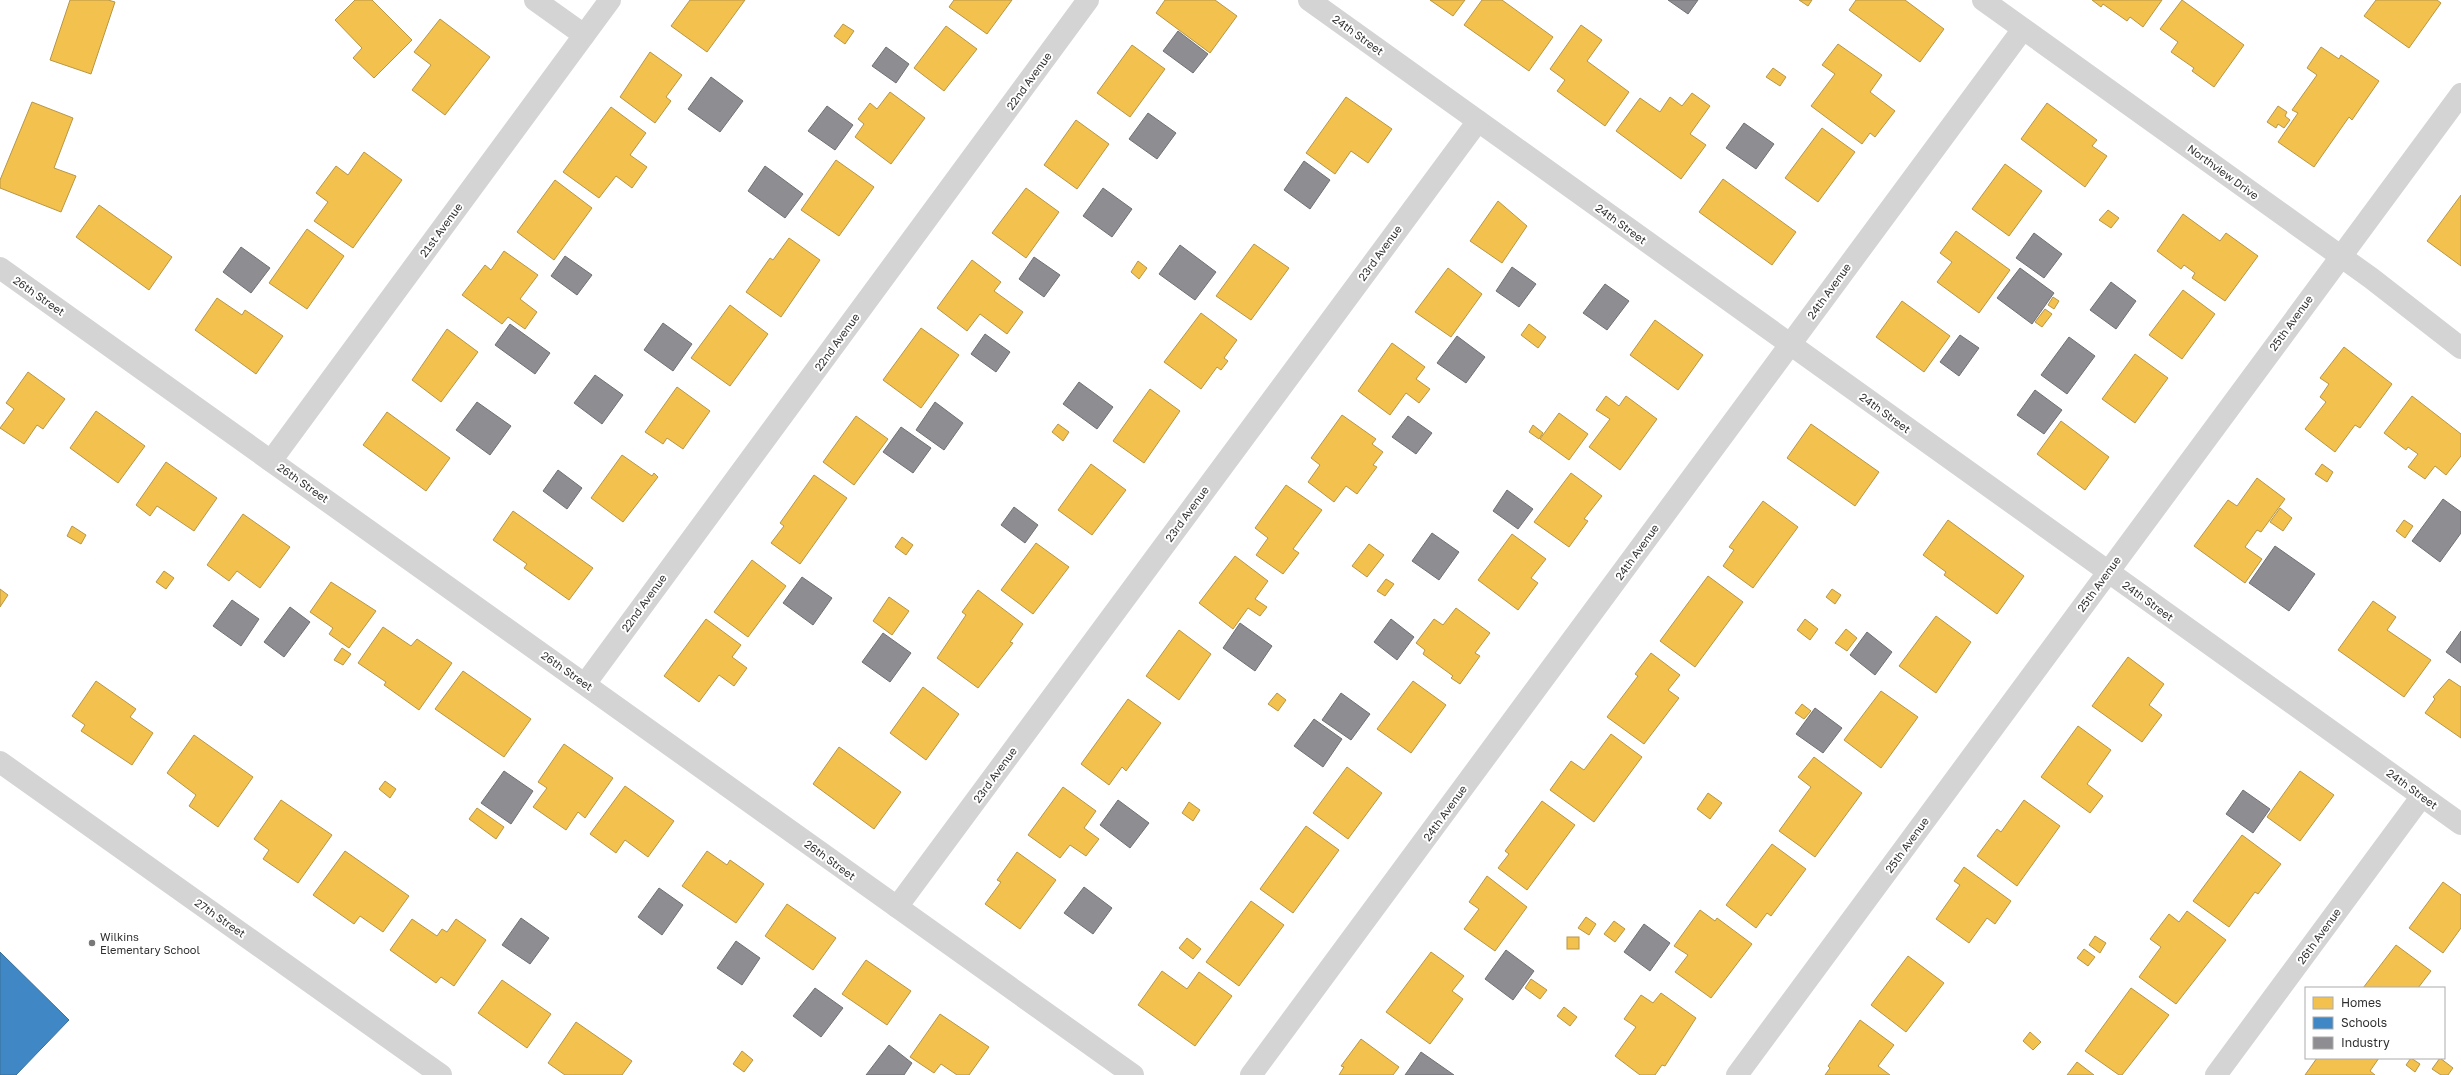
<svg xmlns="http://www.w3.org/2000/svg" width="2461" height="1075" viewBox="0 0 2461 1075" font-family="'Golos Text',sans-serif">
  <rect width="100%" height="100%" fill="#fff"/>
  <g fill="#f2c14e" stroke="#b89645">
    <path d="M70 0H108L115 2 91 74 50 60Z"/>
    <path d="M355 0H372L412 40 374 78 353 58 362 48 335 20Z"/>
    <path d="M690 0H745L707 52 671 26Z"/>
    <path d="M954 0H1012L987 34 949 7Z"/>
    <path d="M1165 0H1215L1237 16 1210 53 1156 13Z"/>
    <path d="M1430 0H1465L1453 16Z"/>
    <path d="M1482 0H1502L1553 37 1529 71 1464 25Z"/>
    <path d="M1799 0H1812L1808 6Z"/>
    <path d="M1856 0H1905L1944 29 1920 62 1849 10Z"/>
    <path d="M2092 0H2162L2143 27 2130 17 2127 21 2103 4 2101 7Z"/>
    <path d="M2182 0 2244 45 2214 87 2192 71 2194 68 2171 52 2178 42 2160 29Z"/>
    <path d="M2376 0H2437L2441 3 2409 48 2364 16Z"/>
    <path d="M440 19 490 57 445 115 412 90 431 65 414 52Z"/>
    <path d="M843 24 854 31 845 44 834 36Z"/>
    <path d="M1581 25 1602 40 1587 61 1629 92 1605 126 1557 91 1565 80 1550 69Z"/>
    <path d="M946 26 977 49 944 91 914 68Z"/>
    <path d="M1838 44 1882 75 1870 92 1895 111 1875 137 1870 133 1862 144 1811 106 1835 74 1822 65Z"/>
    <path d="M1132 45 1165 69 1130 117 1097 93Z"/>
    <path d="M2321 47 2339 59 2341 55 2379 81 2352 120 2349 117 2314 167 2278 142 2298 113 2292 110 2317 75 2307 68Z"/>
    <path d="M650 52 682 75 666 97 671 101 655 123 620 97Z"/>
    <path d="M1773 68 1786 77 1780 86 1766 77Z"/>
    <path d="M890 92 925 118 891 164 855 137 864 124 858 119 870 103 877 109Z"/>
    <path d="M1692 93 1710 106 1690 134 1706 145 1681 179 1616 131 1640 98 1660 112 1670 97 1682 106Z"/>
    <path d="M1346 97 1392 129 1368 163 1351 151 1335 174 1306 153Z"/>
    <path d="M32 102 73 118 54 168 76 176 61 212 0 188V180Z"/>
    <path d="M2047 103 2097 140 2092 146 2107 156 2085 187 2021 139Z"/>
    <path d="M2278 106 2287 112 2285 116 2290 120 2284 128 2278 124 2276 128 2267 122Z"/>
    <path d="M611 107 646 133 630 155 647 167 632 188 616 176 599 198 563 172Z"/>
    <path d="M1076 120 1109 144 1077 189 1044 165Z"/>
    <path d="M1822 128 1855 152 1818 202 1785 178Z"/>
    <path d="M364 152 402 180 353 248 314 221 328 202 316 193 336 166 348 175Z"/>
    <path d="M836 160 874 187 839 236 801 210Z"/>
    <path d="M2005 164 2042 191 2009 236 1972 209Z"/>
    <path d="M1723 179 1796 232 1772 265 1699 212Z"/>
    <path d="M555 180 592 208 554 260 517 232Z"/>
    <path d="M1026 188 1059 212 1026 258 992 233Z"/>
    <path d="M2461 195V266L2427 241Z"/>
    <path d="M1498 201 1527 226 1502 263 1470 241Z"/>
    <path d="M99 205 172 257 149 290 76 237Z"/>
    <path d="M2108 210 2119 218 2111 228 2099 220Z"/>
    <path d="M2183 214 2220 241 2226 233 2258 256 2225 301 2192 278 2195 273 2184 265 2181 269 2157 251Z"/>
    <path d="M307 229 344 256 307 309 269 283Z"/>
    <path d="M1956 231 2010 270 1979 313 1937 282 1952 262 1940 253Z"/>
    <path d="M789 238 820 260 781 317 746 292 770 258 773 260Z"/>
    <path d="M1254 244 1289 268 1251 320 1216 296Z"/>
    <path d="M504 251 538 275 520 299 537 312 525 329 508 317 502 324 462 295 485 265 491 270Z"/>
    <path d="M972 260 1001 282 994 291 1023 312 1007 334 980 314 967 331 937 308Z"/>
    <path d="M1138 261 1147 268 1139 279 1131 272Z"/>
    <path d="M1448 268 1482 294 1451 337 1415 312Z"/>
    <path d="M2183 290 2215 314 2182 359 2149 335Z"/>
    <path d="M2053 297 2059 301 2054 309 2048 305Z"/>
    <path d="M217 298 242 315 245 310 283 336 256 374 195 330Z"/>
    <path d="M1902 301 1950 336 1924 372 1876 337Z"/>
    <path d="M730 305 768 334 730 386 691 358Z"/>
    <path d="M2045 309 2052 314 2042 327 2035 322Z"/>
    <path d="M1201 313 1237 340 1224 358 1228 361 1221 370 1217 367 1201 389 1164 362Z"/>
    <path d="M1655 320 1703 355 1678 390 1630 355Z"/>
    <path d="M1529 324 1546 337 1538 348 1521 335Z"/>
    <path d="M921 328 959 355 921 408 883 380Z"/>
    <path d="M447 329 478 352 441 402 412 380Z"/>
    <path d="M1392 343 1425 367 1416 379 1430 389 1419 403 1406 393 1390 415 1358 391Z"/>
    <path d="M2344 347 2392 384 2360 428 2355 425 2335 452 2305 429 2326 402 2320 397 2329 384 2320 378Z"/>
    <path d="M2135 354 2168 378 2135 423 2102 399Z"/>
    <path d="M28 372 65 399 43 429 37 425 24 444 0 428 14 409 6 403Z"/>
    <path d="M677 387 710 411 683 449 667 438 663 444 645 432Z"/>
    <path d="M1150 389 1180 411 1144 463 1113 441Z"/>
    <path d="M1606 396 1619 406 1626 396 1657 419 1620 470 1589 447 1610 419 1596 410Z"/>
    <path d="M2412 396 2461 434V456L2446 475 2435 466 2425 479 2408 467 2418 454 2408 447 2406 450 2384 433Z"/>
    <path d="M96 411 145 446 118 483 70 448Z"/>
    <path d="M387 412 450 458 426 491 363 445Z"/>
    <path d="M1559 413 1588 434 1569 460 1540 439Z"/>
    <path d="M1342 415 1376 439 1372 444 1383 452 1373 465 1377 467 1357 494 1346 486 1334 502 1308 482 1320 465 1311 458Z"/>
    <path d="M856 416 888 439 854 485 823 462Z"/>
    <path d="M2061 421 2109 457 2085 490 2037 454Z"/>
    <path d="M1058 424 1069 432 1063 441 1052 432Z"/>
    <path d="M1811 424 1879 472 1855 506 1787 458Z"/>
    <path d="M1533 425 1543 433 1539 439 1529 432Z"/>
    <path d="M622 455 652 476 654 473 658 477 623 522 591 498Z"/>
    <path d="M166 462 217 498 194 531 157 506 150 516 136 505Z"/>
    <path d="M1091 464 1126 490 1092 535 1058 510Z"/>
    <path d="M2322 464 2333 472 2327 482 2315 474Z"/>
    <path d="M1571 473 1602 496 1584 519 1588 521 1569 547 1534 522Z"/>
    <path d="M814 475 847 498 800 564 771 543 784 526 780 523Z"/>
    <path d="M2257 478 2285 499 2261 532 2257 530 2245 547 2262 559 2245 583 2194 546 2228 500 2237 506Z"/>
    <path d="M1286 485 1322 510 1293 549 1299 553 1283 574 1256 555 1268 538 1255 528Z"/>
    <path d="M1763 501 1798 527 1753 588 1723 566 1734 550 1729 547Z"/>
    <path d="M2280 508 2292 518 2283 531 2270 522Z"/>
    <path d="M513 511 593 568 569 600 524 568 527 564 493 540Z"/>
    <path d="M243 514 290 547 260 588 237 571 229 581 207 565Z"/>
    <path d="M1948 520 2024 576 1997 614 1944 575 1946 572 1923 555Z"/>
    <path d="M2404 520 2413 526 2405 538 2396 531Z"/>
    <path d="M72 526 86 535 81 544 67 536Z"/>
    <path d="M1512 534 1546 559 1531 578 1538 583 1518 610 1478 580Z"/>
    <path d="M902 537 913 545 906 555 895 547Z"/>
    <path d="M1036 543 1069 567 1033 614 1001 590Z"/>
    <path d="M1369 544 1384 555 1367 577 1352 566Z"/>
    <path d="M1235 556 1268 581 1255 599 1267 607 1260 616 1248 608 1233 629 1199 603Z"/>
    <path d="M752 560 786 586 748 637 714 612Z"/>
    <path d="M164 571 174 578 166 589 156 582Z"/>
    <path d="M1708 576 1743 602 1695 667 1660 641Z"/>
    <path d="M1386 579 1394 584 1385 596 1377 591Z"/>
    <path d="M331 582 376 611 349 648 329 634 333 628 310 612Z"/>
    <path d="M0 589 8 595 0 607Z"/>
    <path d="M1832 589 1841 595 1835 604 1826 597Z"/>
    <path d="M978 590 1023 624 1010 642 1013 643 978 688 937 658 966 615 962 612Z"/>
    <path d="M889 597 909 611 892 635 873 621Z"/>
    <path d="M2373 601 2396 617 2387 630 2431 660 2404 697 2338 650Z"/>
    <path d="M1456 608 1490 633 1475 653 1480 656 1460 684 1451 678 1453 676 1423 654 1425 650 1416 643 1434 619 1443 625Z"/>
    <path d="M1936 616 1971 642 1936 693 1899 666Z"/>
    <path d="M706 619 741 645 732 657 747 668 734 686 719 675 699 702 664 676Z"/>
    <path d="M1805 619 1818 629 1810 640 1797 630Z"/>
    <path d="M383 627 411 646 417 639 452 663 419 710 384 685 386 682 358 663Z"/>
    <path d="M1846 629 1857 638 1847 651 1835 643Z"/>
    <path d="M1179 630 1211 654 1179 700 1146 676Z"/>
    <path d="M342 648 351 654 343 665 334 660Z"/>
    <path d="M1651 653 1680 675 1668 690 1679 698 1644 744 1607 717 1638 676 1635 674Z"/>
    <path d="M2128 657 2164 684 2149 705 2162 715 2142 742 2092 706Z"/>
    <path d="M463 671 531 719 504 757 435 709Z"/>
    <path d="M2449 679 2461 687V738L2425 713 2435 699 2433 697Z"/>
    <path d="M96 681 136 709 130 717 153 733 132 765 81 731 85 725 72 716Z"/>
    <path d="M1413 681 1446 705 1411 753 1377 729Z"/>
    <path d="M923 687 959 714 926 760 890 733Z"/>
    <path d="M1881 691 1918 717 1881 768 1844 740Z"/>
    <path d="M1277 693 1286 700 1278 711 1268 704Z"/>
    <path d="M1128 699 1161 723 1126 771 1122 767 1109 785 1081 764Z"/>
    <path d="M1802 704 1811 711 1804 719 1795 713Z"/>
    <path d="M2078 726 2111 750 2087 784 2103 796 2090 813 2041 777Z"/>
    <path d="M1611 734 1642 757 1594 822 1550 790 1571 761 1584 770Z"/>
    <path d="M194 735 253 777 218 827 189 806 196 795 167 773Z"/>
    <path d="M564 744 613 778 585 818 578 812 566 830 533 807 547 788 538 782Z"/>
    <path d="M839 747 901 792 874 829 813 784Z"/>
    <path d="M1814 757 1862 793 1815 857 1779 831 1811 787 1798 777Z"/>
    <path d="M1347 767 1382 793 1348 839 1313 813Z"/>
    <path d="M2300 771 2334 795 2300 841 2267 817Z"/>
    <path d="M385 781 396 789 390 798 379 789Z"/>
    <path d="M625 786 674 821 648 857 625 840 616 853 590 834Z"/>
    <path d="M1063 787 1096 811 1084 828 1099 839 1086 856 1070 845 1060 858 1028 835Z"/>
    <path d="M1708 793 1722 803 1710 819 1697 809Z"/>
    <path d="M281 800 332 835 298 883 263 859 269 850 254 839Z"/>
    <path d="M2024 800 2060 826 2017 886 1977 856 1997 829 2001 832Z"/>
    <path d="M1542 801 1575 825 1527 890 1498 868 1509 854 1505 851Z"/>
    <path d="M1189 802 1200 810 1193 821 1182 813Z"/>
    <path d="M477 808 504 827 496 839 469 819Z"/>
    <path d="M1306 826 1339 850 1293 913 1260 889Z"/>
    <path d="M2242 835 2281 864 2258 894 2255 892 2229 927 2193 901Z"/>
    <path d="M1772 844 1806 869 1771 916 1767 913 1756 928 1726 905Z"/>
    <path d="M345 851 409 896 383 932 360 916 354 924 313 895Z"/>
    <path d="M707 851 727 865 730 860 764 884 736 923 682 886Z"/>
    <path d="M1017 852 1056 880 1020 929 985 904 1001 882 997 880Z"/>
    <path d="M1964 867 2011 901 1995 924 1987 918 1969 943 1936 919 1960 885 1954 881Z"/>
    <path d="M1487 876 1527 907 1495 951 1464 929 1479 909 1469 902Z"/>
    <path d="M2443 882 2461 895V928L2443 953 2409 928Z"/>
    <path d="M1251 901 1284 925 1239 986 1206 962Z"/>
    <path d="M787 904 836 938 813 970 765 936Z"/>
    <path d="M1700 910 1715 921 1717 918 1752 944 1711 998 1675 972 1688 955 1674 946Z"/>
    <path d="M2187 911 2226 940 2176 1004 2139 977 2161 947 2150 939 2169 914 2179 922Z"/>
    <path d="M1586 917 1596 924 1589 935 1578 928Z"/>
    <path d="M412 919 437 936 442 929 447 932 456 919 486 940 454 986 441 977 436 983 390 950Z"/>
    <path d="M1614 921 1625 929 1615 942 1604 934Z"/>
    <path d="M2095 936 2106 943 2100 953 2089 945Z"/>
    <rect x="1567" y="937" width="12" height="12"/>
    <path d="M1187 938 1201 949 1193 959 1179 948Z"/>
    <path d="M2396 945 2431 971 2418 988H2363Z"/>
    <path d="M2084 949 2095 957 2088 966 2077 958Z"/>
    <path d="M1431 952 1464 976 1452 991 1463 999 1430 1044 1386 1012Z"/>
    <path d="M1908 956 1944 983 1906 1032 1871 1005Z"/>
    <path d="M866 960 911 991 887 1025 842 994Z"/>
    <path d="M1162 971 1187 989 1199 972 1232 996 1195 1046 1138 1005Z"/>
    <path d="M1531 979 1547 990 1540 999 1525 988Z"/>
    <path d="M502 980 551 1014 527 1048 478 1013Z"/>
    <path d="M2131 988 2169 1015 2122 1075H2119L2085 1051Z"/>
    <path d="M1661 993 1696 1018 1665 1066 1662 1065 1655 1075H1640L1615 1056 1636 1027 1624 1019 1641 995 1653 1003Z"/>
    <path d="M1564 1007 1577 1017 1570 1026 1557 1016Z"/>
    <path d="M940 1014 989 1047 969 1075H957L941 1064 934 1073 910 1057Z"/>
    <path d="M1860 1020 1894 1045 1878 1066 1890 1075H1825L1830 1068 1828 1066Z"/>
    <path d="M576 1022 632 1061 622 1075H565L548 1063Z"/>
    <path d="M2030 1032 2041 1042 2033 1050 2023 1041Z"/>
    <path d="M1361 1039 1399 1067 1393 1075H1339L1344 1067 1341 1066Z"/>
    <path d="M742 1051 753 1060 744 1072 733 1064Z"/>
    <path d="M2317 1058H2379L2370 1071 2375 1075H2305Z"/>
    <path d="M2411 1058 2420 1064 2415 1072 2406 1065Z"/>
    <path d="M2440 1058 2453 1068 2448 1075H2441L2432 1069Z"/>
    <path d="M2077 1062 2094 1075H2067Z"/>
  </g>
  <path fill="#3f88c5" stroke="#3a6e98" d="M0 952 69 1020 16 1075H0Z"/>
  <g fill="#8d8d92" stroke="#717175">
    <path d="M1668 0H1698L1688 14Z"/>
    <path d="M1178 31 1208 54 1193 73 1163 51Z"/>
    <path d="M886 47 909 64 896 83 872 66Z"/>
    <path d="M711 77 743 101 720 132 688 109Z"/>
    <path d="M827 106 853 125 835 150 808 131Z"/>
    <path d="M1148 113 1176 133 1157 159 1129 139Z"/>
    <path d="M1744 123 1774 144 1756 169 1726 148Z"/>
    <path d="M1304 161 1330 180 1310 209 1284 190Z"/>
    <path d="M765 166 803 194 785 218 748 191Z"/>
    <path d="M1103 188 1132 209 1112 237 1083 216Z"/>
    <path d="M2034 233 2062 254 2044 278 2016 258Z"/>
    <path d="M1180 245 1216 272 1195 300 1159 274Z"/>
    <path d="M241 247 270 268 251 293 223 272Z"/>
    <path d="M565 256 592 275 577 295 551 276Z"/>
    <path d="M1034 257 1060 275 1044 297 1019 279Z"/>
    <path d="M1512 267 1536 284 1519 307 1496 291Z"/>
    <path d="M2020 268 2054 293 2032 324 1997 298Z"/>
    <path d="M2111 282 2136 301 2116 329 2090 310Z"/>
    <path d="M1605 284 1629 301 1607 330 1583 313Z"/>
    <path d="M663 323 692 344 673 371 644 350Z"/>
    <path d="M510 324 550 353 535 374 495 345Z"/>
    <path d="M985 334 1010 352 996 372 971 354Z"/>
    <path d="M1960 335 1979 348 1959 376 1940 362Z"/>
    <path d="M1457 336 1485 357 1466 383 1437 363Z"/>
    <path d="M2069 337 2095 356 2067 394 2041 375Z"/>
    <path d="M595 375 623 395 602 424 574 403Z"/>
    <path d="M1079 382 1113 407 1097 429 1063 404Z"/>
    <path d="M2035 390 2062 410 2044 434 2017 415Z"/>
    <path d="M477 402 511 426 490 455 456 430Z"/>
    <path d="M935 402 963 423 944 450 916 430Z"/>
    <path d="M1408 416 1432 433 1416 454 1392 437Z"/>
    <path d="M901 427 931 448 913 473 883 452Z"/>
    <path d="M558 470 582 488 567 509 543 491Z"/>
    <path d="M1507 490 1533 509 1518 529 1493 511Z"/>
    <path d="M2443 499 2461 512V533L2440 562 2412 541Z"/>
    <path d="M1014 507 1038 525 1025 543 1001 525Z"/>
    <path d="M1432 533 1459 552 1439 580 1412 561Z"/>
    <path d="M2275 546 2315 574 2289 611 2249 583Z"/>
    <path d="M802 577 832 598 813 625 783 603Z"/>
    <path d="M232 600 259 619 241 646 213 626Z"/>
    <path d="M290 607 310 622 284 657 264 642Z"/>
    <path d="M1391 619 1414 637 1397 660 1374 642Z"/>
    <path d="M1240 623 1272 646 1255 671 1223 648Z"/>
    <path d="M2461 631V663L2446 652Z"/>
    <path d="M1867 632 1892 652 1875 675 1850 655Z"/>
    <path d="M883 633 911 653 890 682 862 662Z"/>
    <path d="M1341 693 1370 714 1351 740 1322 720Z"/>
    <path d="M1815 708 1842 728 1823 753 1796 734Z"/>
    <path d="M1314 719 1342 739 1323 767 1294 746Z"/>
    <path d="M504 771 533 791 511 824 481 803Z"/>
    <path d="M2243 790 2270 809 2253 833 2226 814Z"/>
    <path d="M1118 800 1149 823 1130 848 1100 825Z"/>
    <path d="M1084 887 1112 908 1093 934 1064 913Z"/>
    <path d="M659 888 683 905 662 935 638 917Z"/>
    <path d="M521 918 549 938 530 964 502 945Z"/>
    <path d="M1644 924 1670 943 1650 971 1624 952Z"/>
    <path d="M736 941 760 958 742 985 717 968Z"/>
    <path d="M1506 950 1534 971 1513 1000 1485 979Z"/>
    <path d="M815 988 843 1008 821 1037 793 1016Z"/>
    <path d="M889 1045 912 1063 904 1075H866Z"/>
    <path d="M1421 1052 1454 1075H1405Z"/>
  </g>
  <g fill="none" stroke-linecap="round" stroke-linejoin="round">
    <g stroke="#d4d4d4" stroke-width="22">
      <path d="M535 0 584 35"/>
      <path d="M1309 0 2461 824"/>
      <path d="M1983 0 2371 278 2461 348"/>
      <path d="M0 268 1133 1075"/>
      <path d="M271 461 610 0"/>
      <path d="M585 684 1088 0"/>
      <path d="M0 762 441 1075"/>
      <path d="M897 907 1478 121"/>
      <path d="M1251 1075 2023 29"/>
      <path d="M1737 1075 2461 94"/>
      <path d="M2216 1075 2422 796"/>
    </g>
  </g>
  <circle fill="#787878" stroke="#fff" stroke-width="1.5" cx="92" cy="943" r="4"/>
  <g text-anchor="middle" stroke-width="4" stroke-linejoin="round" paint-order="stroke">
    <g font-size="11" fill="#303030" stroke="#fff">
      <text transform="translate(1358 35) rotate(36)" y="4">24th Street</text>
      <text transform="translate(1029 81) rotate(-54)" y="4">22nd Avenue</text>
      <text transform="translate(2223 172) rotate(36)" y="4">Northview Drive</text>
      <text transform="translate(1621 224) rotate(36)" y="4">24th Street</text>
      <text transform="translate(441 230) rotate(-54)" y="4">21st Avenue</text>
      <text transform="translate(1380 253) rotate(-54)" y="4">23rd Avenue</text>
      <text transform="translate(1829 291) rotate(-54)" y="4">24th Avenue</text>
      <text transform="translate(39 296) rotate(35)" y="4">26th Street</text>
      <text transform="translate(2291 323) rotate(-54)" y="4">25th Avenue</text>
      <text transform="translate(837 342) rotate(-54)" y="4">22nd Avenue</text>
      <text transform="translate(1885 413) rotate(36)" y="4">24th Street</text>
      <text transform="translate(303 483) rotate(35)" y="4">26th Street</text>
      <text transform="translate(1187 514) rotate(-54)" y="4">23rd Avenue</text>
      <text transform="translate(1637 552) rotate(-54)" y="4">24th Avenue</text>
      <text transform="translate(2099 584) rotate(-54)" y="4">25th Avenue</text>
      <text transform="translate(2148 601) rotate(36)" y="4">24th Street</text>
      <text transform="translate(644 603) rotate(-54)" y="4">22nd Avenue</text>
      <text transform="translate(567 671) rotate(35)" y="4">26th Street</text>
      <text transform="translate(995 775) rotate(-54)" y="4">23rd Avenue</text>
      <text transform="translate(2412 789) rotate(36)" y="4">24th Street</text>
      <text transform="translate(1445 813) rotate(-54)" y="4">24th Avenue</text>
      <text transform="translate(1907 845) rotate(-54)" y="4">25th Avenue</text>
      <text transform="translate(830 860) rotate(36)" y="4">26th Street</text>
      <text transform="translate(220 918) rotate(35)" y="4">27th Street</text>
      <text transform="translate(2319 936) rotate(-54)" y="4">26th Avenue</text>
    </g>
    <g font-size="11" fill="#303030" stroke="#fff" text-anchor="start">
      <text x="100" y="941">Wilkins<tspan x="100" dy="13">Elementary School</tspan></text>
    </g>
  </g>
  <rect x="2305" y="987" width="140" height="72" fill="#ffffff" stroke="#acacac"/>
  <rect x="2313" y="997" width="20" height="12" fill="#f2c14e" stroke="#acacac"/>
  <text x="2341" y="1007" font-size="12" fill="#303030">Homes</text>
  <rect x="2313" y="1017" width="20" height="12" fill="#3f88c5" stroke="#acacac"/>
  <text x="2341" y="1027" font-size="12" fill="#303030">Schools</text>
  <rect x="2313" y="1037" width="20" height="12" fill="#8d8d92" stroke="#acacac"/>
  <text x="2341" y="1047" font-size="12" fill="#303030">Industry</text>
</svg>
